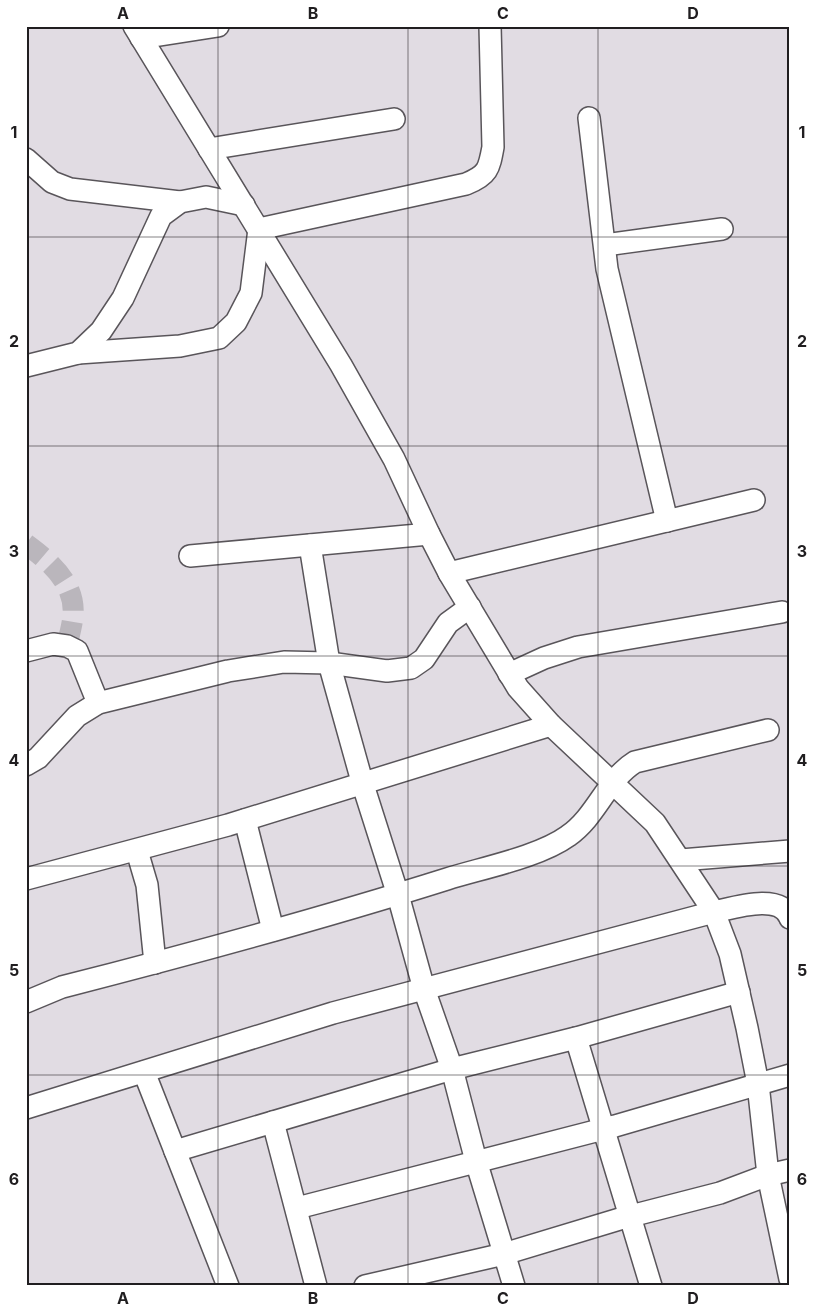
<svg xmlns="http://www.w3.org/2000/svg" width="816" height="1312" viewBox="0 0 816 1312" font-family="Inter,sans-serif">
  <rect width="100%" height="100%" fill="#e1dce3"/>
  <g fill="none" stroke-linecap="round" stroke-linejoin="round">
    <path stroke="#bab6bc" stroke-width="21" stroke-dasharray="21 11" stroke-linecap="butt" d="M26 544C49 561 76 583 73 616 72 626 69 636 67 646"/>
    <defs>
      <g id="minor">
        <path d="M134 26 341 365 394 459 429 534 449 573 518 688 551 725 655 823 714 912 730 954 747 1028 758 1084 768 1175 790 1279"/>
        <path d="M141 38 218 26"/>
        <path d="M589 118 607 269 667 521"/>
        <path d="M209 149 394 119"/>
        <path d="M26 159 52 182 70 189 180 202"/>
        <path d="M605 245 722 229"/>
        <path d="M78 353 180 346 219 338 236 322 251 293 259 229 466 184C488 175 489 169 493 147L490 26"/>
        <path d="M26 366 78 353 101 331 123 298 161 216 180 202 206 197 244 205"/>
        <path d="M310 545 329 663 363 785 398 895 424 989 452 1069 476 1161 514 1286"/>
        <path d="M190 556 429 534"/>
        <path d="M449 573 754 500"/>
        <path d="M26 651 53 644 67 646 77 651 98 703"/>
        <path d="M509 674 544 658 578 647 782 612"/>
        <path d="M26 765 38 758 77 716 98 703 228 671 284 662 329 663 387 671 411 668 424 659 448 623 470 607"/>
        <path d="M245 820 273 930"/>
        <path d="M137 851 147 885 155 963"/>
        <path d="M681 860 790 851"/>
        <path d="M26 879 228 825 551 725"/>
        <path d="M26 1002 62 987C191 954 320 919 447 879 482 868 539 857 568 836 597 816 606 780 635 762L768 730"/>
        <path d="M576 1038 651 1286"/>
        <path d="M144 1072 228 1286"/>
        <path d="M26 1108 333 1013 714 912C733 908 781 892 790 918"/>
        <path d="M273 1122 316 1286"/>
        <path d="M175 1151 452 1069 576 1038 739 992"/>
        <path d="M297 1208 615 1126 790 1075"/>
        <path d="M365 1286 504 1254 623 1218 720 1193 768 1175 790 1170"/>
      </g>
    </defs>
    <use href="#minor" stroke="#59555a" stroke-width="24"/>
    <use href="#minor" stroke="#fff" stroke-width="21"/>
  </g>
  <path fill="none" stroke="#201e20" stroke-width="1" stroke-opacity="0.55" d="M218 26V1286M408 26V1286M598 26V1286M26 237H790M26 446H790M26 656H790M26 866H790M26 1075H790"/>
  <rect width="816" height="1312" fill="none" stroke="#ffffff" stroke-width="55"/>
  <rect x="28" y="28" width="760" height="1256" fill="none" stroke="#201e20" stroke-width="2"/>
  <g font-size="16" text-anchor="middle" font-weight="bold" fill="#201e20">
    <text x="123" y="19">A</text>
    <text x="313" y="19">B</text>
    <text x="503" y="19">C</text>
    <text x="693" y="19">D</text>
    <text x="14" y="138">1</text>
    <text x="802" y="138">1</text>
    <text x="14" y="347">2</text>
    <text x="802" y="347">2</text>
    <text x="14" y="557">3</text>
    <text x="802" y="557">3</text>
    <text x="14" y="766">4</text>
    <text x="802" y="766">4</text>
    <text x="14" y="976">5</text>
    <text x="802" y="976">5</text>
    <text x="14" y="1185">6</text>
    <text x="802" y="1185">6</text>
    <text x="123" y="1304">A</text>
    <text x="313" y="1304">B</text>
    <text x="503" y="1304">C</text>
    <text x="693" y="1304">D</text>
  </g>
</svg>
